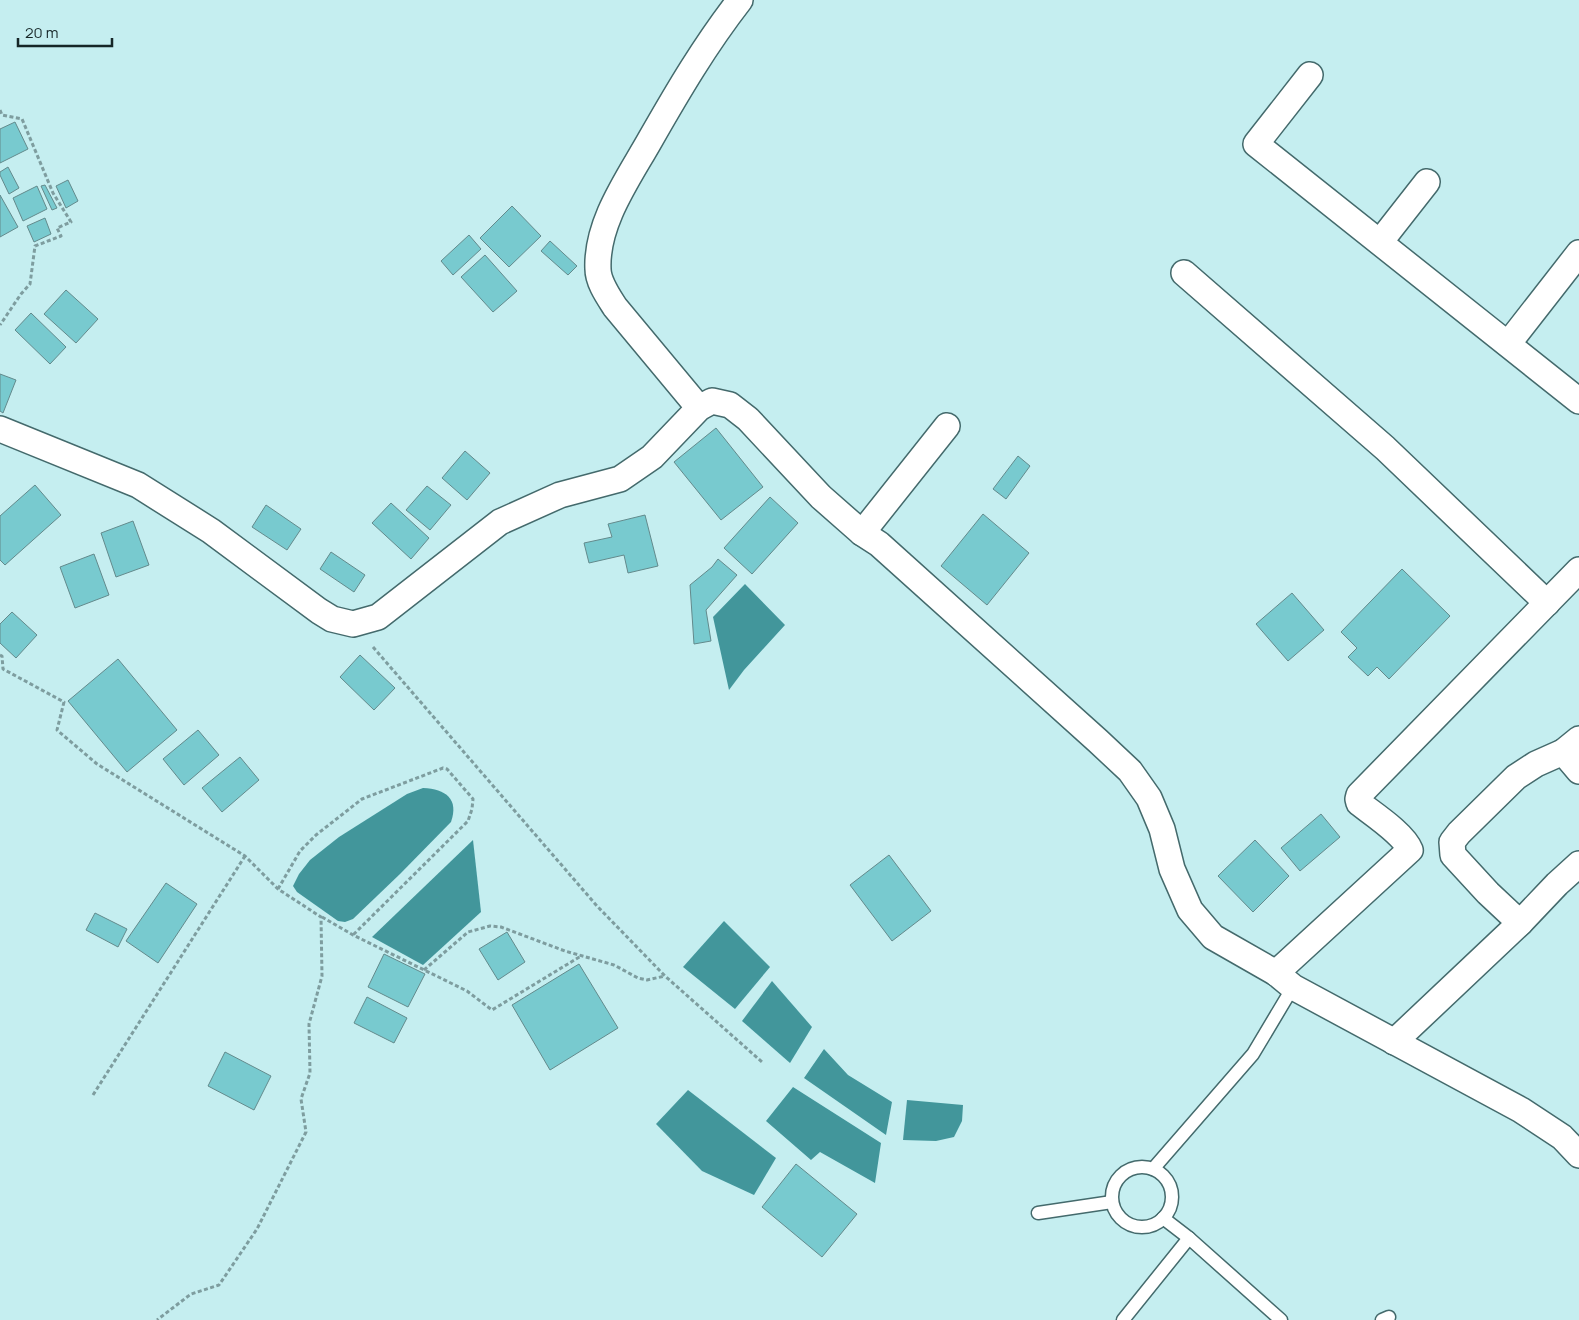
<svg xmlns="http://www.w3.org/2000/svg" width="1579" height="1320" viewBox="0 0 1579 1320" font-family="Manrope,sans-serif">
  <rect width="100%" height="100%" fill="#c5eef0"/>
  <g fill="#42969b">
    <path d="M745 584 785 625 744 670 729 690 713 617Z"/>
    <path d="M423 788C446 789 459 799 451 822L400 874 353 919 345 922 338 921 297 892 293 886 299 874 310 860 339 837 407 794Z"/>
    <path d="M473 840 481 912 423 965 372 937Z"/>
    <path d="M724 921 770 967 735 1009 683 967Z"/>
    <path d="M772 981 812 1027 790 1063 742 1021Z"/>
    <path d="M824 1049 848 1075 892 1102 886 1135 804 1078Z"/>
    <path d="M793 1087 881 1143 875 1183 820 1152 811 1160 766 1121Z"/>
    <path d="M688 1090 776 1158 754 1195 702 1171 656 1124Z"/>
    <path d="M907 1100 963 1105 962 1121 954 1137 936 1141 903 1140Z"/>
  </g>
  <g fill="#78cacf" stroke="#638a8c">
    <path d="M15 122 28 149 0 163V129Z"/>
    <path d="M8 167 19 188 9 194 0 175V172Z"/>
    <path d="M68 180 78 201 66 208 56 186Z"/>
    <path d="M45 185 57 208 52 210 41 186Z"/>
    <path d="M37 186 47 209 23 221 13 198Z"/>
    <path d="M0 195 18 227 0 237Z"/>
    <path d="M512 206 541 236 509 267 480 238Z"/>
    <path d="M45 218 51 234 34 242 27 226Z"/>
    <path d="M469 235 481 249 453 275 441 261Z"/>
    <path d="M550 241 577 266 568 275 541 251Z"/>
    <path d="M485 255 517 291 493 312 461 277Z"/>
    <path d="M66 290 98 319 76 343 44 314Z"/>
    <path d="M31 313 66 347 50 364 15 330Z"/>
    <path d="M0 374 16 380 3 413 0 411Z"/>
    <path d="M716 428 763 487 721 520 674 462Z"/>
    <path d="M465 451 490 473 467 500 442 478Z"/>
    <path d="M1018 456 1030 466 1006 499 993 489Z"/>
    <path d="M35 485 61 515 5 565 0 560V516Z"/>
    <path d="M427 486 451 505 430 530 406 510Z"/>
    <path d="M770 497 798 523 752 574 724 548Z"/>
    <path d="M391 503 429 538 411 559 372 523Z"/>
    <path d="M266 505 301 529 287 550 252 527Z"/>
    <path d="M983 514 1029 553 987 605 941 566Z"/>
    <path d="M645 515 658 566 628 573 624 555 589 563 584 543 612 537 608 524Z"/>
    <path d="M133 521 149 565 116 577 101 533Z"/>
    <path d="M331 552 365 575 354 592 320 569Z"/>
    <path d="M94 554 109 595 75 608 60 567Z"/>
    <path d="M718 559 737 575 706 610 711 641 694 644 690 585 712 567Z"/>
    <path d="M1402 569 1450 616 1389 679 1377 667 1368 676 1348 657 1357 648 1341 632Z"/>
    <path d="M1292 593 1324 630 1288 661 1256 624Z"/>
    <path d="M12 612 37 635 16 658 0 643V624Z"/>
    <path d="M360 655 395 688 374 710 340 677Z"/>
    <path d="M118 659 177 730 127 772 68 701Z"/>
    <path d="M198 730 219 755 184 785 163 759Z"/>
    <path d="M240 757 259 780 222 812 202 788Z"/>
    <path d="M1321 814 1340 837 1300 871 1281 848Z"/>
    <path d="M1255 840 1289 876 1253 912 1218 876Z"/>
    <path d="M889 855 931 911 892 941 850 885Z"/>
    <path d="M166 883 197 904 158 963 126 941Z"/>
    <path d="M95 913 127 929 118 947 86 930Z"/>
    <path d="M507 932 525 962 498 980 479 949Z"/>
    <path d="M384 954 425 974 408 1007 368 987Z"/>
    <path d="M579 964 618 1028 550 1070 512 1005Z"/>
    <path d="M367 997 407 1018 394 1043 354 1023Z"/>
    <path d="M225 1052 271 1076 254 1110 208 1086Z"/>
    <path d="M796 1164 857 1214 822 1257 762 1207Z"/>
  </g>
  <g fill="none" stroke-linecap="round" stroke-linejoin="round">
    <defs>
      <g id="lane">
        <circle cx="1142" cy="1197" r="30"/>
        <path d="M1153 1169 1253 1054 1293 987"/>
        <path d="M1038 1213 1112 1202"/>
        <path d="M1163 1218 1189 1238"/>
        <path d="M1123 1320 1189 1238 1281 1320"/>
        <path d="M1382 1320 1389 1317"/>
      </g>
      <g id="street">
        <path d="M1310 75 1256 144 1579 401"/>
        <path d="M1380 242 1427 182"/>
        <path d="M1184 273 1385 448 1547 603"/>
        <path d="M1508 344 1579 253"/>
        <path d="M699 408 615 307C608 296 598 282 598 269 596 223 628 179 650 140 678 91 705 45 740 0"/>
        <path d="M0 429 138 485 211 531 319 611 332 619 353 624 378 617 500 522 560 495 620 479 652 457 699 408 712 401 730 405 748 419 821 497 862 533 879 544 1098 741 1130 771 1149 798 1162 829 1172 869 1190 910 1213 937 1276 973 1293 987 1521 1110 1562 1137 1579 1155"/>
        <path d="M862 533 947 426"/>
        <path d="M1563 752 1579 771"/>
        <path d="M1520 923 1488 893 1453 855 1452 842 1459 833 1516 777 1536 764 1563 752 1579 739"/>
        <path d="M1276 973 1410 850C1404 834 1373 814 1359 803L1358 799 1359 795 1579 570"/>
        <path d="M1394 1042 1520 923 1557 884 1579 864"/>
      </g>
    </defs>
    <use href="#lane" stroke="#446a6c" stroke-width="15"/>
    <use href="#street" stroke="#446a6c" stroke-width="28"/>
    <g stroke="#7e9d9f" stroke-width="3" stroke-dasharray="4 2.5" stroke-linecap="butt">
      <path d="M0 110 2 115 22 119 53 193 71 222 57 228 61 236 35 246 30 284 21 294 0 325"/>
      <path d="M373 647 597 906 665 976 762 1062"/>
      <path d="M0 655 2 656 3 669 64 702 57 730 97 764 245 856 278 889 321 917 322 976 309 1024 310 1073 301 1099 306 1132 257 1229 219 1285 191 1294 157 1320"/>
      <path d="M278 889 300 851 316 835 362 799 443 768 447 769 473 799 472 809 468 821 353 935"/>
      <path d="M322 917 353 935 467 991 492 1010 581 956"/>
      <path d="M424 970 468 932 490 926 501 927 565 951 614 965 638 978 647 980 665 976"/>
      <path d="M93 1095 245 856"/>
    </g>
    <use href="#lane" stroke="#fff" stroke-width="12"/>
    <use href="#street" stroke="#fff" stroke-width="25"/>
  </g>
  <path d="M18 38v8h94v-8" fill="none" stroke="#162627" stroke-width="2.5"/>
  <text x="25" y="38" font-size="15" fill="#162627" stroke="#c5eef0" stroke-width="4" paint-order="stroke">20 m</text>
</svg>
